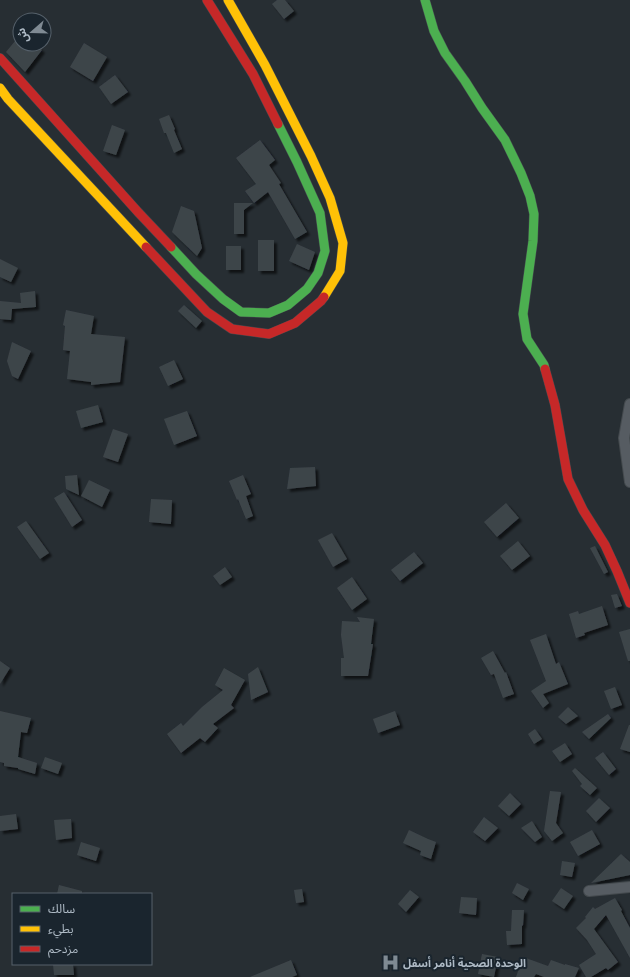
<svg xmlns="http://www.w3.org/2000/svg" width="630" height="977" viewBox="0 0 630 977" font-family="Roboto,'Noto Sans Arabic',sans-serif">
  <defs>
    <filter id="shadow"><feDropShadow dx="3" dy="3" stdDeviation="1" flood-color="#0009"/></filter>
  </defs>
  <rect width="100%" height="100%" fill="#272e33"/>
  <g fill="#3e454a" filter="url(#shadow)">
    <path d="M277 0H285L294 11 284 19 272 4Z"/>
    <path d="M20 35V44H35L42 50 25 72 6 52Z"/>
    <path d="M84 43 107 57 93 81 70 67Z"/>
    <path d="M115 75 128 92 111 104 99 87Z"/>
    <path d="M169 115 175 129 174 130 182 149 174 153 166 133H164L159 119Z"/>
    <path d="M112 125 125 130 116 155 103 151Z"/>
    <path d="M260 140 275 160 269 165 281 183 279 184 307 232 295 239 268 192 254 203 245 191 256 184 236 158Z"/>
    <path d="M234 203H253L244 210V234H234Z"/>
    <path d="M181 206 194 211 202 248 197 256 172 232Z"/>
    <rect x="258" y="240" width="16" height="31"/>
    <path d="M297 244 315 252 309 270 289 261Z"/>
    <rect x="226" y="246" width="15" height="24"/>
    <path d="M0 259 18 268 11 282 0 277Z"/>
    <path d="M35 291 36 307 12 309 11 320 0 319V301L21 303 20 293Z"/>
    <path d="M184 305 202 321 196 328 178 311Z"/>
    <path d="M66 310 94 316 91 334 125 337 120 382 91 385V382L67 379 70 351 63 350 65 326 63 325Z"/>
    <path d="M12 342 31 351 18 379 12 376 7 361Z"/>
    <path d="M174 360 183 379 168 386 159 367Z"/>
    <path d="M98 405 103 422 81 428 76 411Z"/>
    <path d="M187 411 197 436 174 445 164 419Z"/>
    <path d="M113 429 128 434 118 462 103 457Z"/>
    <path d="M315 467 316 486 287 489 290 468Z"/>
    <path d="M77 475 79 495 66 489 65 476Z"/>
    <path d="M243 475 251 494 246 496 253 516 246 519 238 499 237 500 229 481Z"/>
    <path d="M89 480 110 490 102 507 81 496Z"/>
    <path d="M64 492 82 520 72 527 54 498Z"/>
    <path d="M151 499 172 500 171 524 149 522Z"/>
    <path d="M506 503 519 518 497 537 484 522Z"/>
    <path d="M26 521 49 553 40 559 17 527Z"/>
    <path d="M332 533 347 559 333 567 318 540Z"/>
    <path d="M518 541 530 556 512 570 500 556Z"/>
    <path d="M595 546 608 572 604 574 590 548Z"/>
    <path d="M414 552 423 563 400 581 391 570Z"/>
    <path d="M225 567 232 577 220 585 213 576Z"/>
    <path d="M352 577 367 599 352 610 337 588Z"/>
    <path d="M617 594 622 606 615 608 611 595Z"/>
    <path d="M602 606 608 625 584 633 585 635 576 638 569 614 578 611 579 614Z"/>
    <path d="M357 617 374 619 371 644H373L368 676H341V658H344L341 635 342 621 360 622Z"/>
    <path d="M630 629V661H628L619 632Z"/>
    <path d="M546 634 556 664 559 662 568 684 543 694 549 703 543 708 531 691 546 681 530 640Z"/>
    <path d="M493 651 505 673 506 672 514 694 503 698 494 674 491 675 481 658Z"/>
    <path d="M0 661 10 668 0 684Z"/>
    <path d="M258 667 268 692 251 700 248 674Z"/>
    <path d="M224 668 245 680 231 705 234 708 213 724 218 728 205 742 200 738 181 753 167 734 181 723 183 726 202 707 223 690 215 685Z"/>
    <path d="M615 687 622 705 611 709 604 691Z"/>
    <path d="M568 707 578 716 566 724 558 717Z"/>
    <path d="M0 711 31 718 27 733 21 732 18 757 37 763 35 774 18 769V768L4 766V763L0 762Z"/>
    <path d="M395 711 400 725 378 733 373 719Z"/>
    <path d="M608 714 611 718 589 739 582 732Z"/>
    <path d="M629 725H630V752L620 749Z"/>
    <path d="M535 729 542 739 534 744 528 734Z"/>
    <path d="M565 743 572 754 560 762 552 751Z"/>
    <path d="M603 752 616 769 609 775 595 758Z"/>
    <path d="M45 757 62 763 58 774 41 768Z"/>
    <path d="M575 768 597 788 590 795 580 786 582 784 572 771Z"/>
    <path d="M550 791 561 792 556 823 563 833 552 841 544 831Z"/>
    <path d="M510 793 521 804 509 816 498 806Z"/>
    <path d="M599 798 610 808 596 822 586 811Z"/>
    <path d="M16 814 18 829 0 831V816Z"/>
    <path d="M484 817 498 828 485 841 473 832Z"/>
    <path d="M71 819 72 838 56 840 54 820Z"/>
    <path d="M532 821 542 837 535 842 521 828Z"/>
    <path d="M409 830 428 839 436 842 431 859 420 855 421 851 403 843Z"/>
    <path d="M592 830 600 844 578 856 570 842Z"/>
    <path d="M81 842 100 848 96 861 77 855Z"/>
    <path d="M621 854 630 862V875L591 883Z"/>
    <path d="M562 861 575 863 572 877 560 875Z"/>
    <path d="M517 883 529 889 523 900 512 893Z"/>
    <path d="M59 885 82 891V894H57Z"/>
    <path d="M561 888 573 896 564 909 552 901Z"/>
    <path d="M302 889 304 902 296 903 294 890Z"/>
    <path d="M410 890 419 897 406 912 398 904Z"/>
    <path d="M461 897 477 898 476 915 459 913Z"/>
    <path d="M615 898 622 910 621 911 630 928V958L606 915 594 929 618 962 608 970 606 968 591 977H586L579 965 596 954 587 940 576 928 586 918 585 917 593 907 595 909Z"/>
    <path d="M512 910H524L523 926 522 925V944L507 945 506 931H511Z"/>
    <path d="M482 954 498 957 494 977 478 974Z"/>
    <path d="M523 957 548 966 551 960 565 965V964L579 968 575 977H544L536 974 534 977H516Z"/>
    <path d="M291 960 297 975 292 977H250Z"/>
    <path d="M53 964H73L74 975H54Z"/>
  </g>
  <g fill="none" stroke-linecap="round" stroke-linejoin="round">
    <defs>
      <g id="street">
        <path d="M630 404 624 438 630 482"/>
        <path d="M589 891 630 887"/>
      </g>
      <g id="fast">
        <path d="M425 0 434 31 445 53 465 81 482 108 505 140 521 173 530 196 534 214 533 241 523 314 527 339 544 365 545 369"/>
        <path d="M171 247 196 274 223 299 241 312 269 313 288 305 307 289 318 273 325 251 320 213 297 162 278 124"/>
      </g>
      <g id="slow">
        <path d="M228 0 265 65 311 156 330 198 343 243 340 271 324 297"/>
        <path d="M0 88 8 99 146 247"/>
      </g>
      <g id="jam">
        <path d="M207 0 253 74 278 124"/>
        <path d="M0 58 138 212 171 247"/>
        <path d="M146 247 207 312 232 329 269 334 295 323 321 301 324 297"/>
        <path d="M545 369 555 405 568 479 583 510 605 545 617 571 630 603"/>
      </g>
    </defs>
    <use href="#street" stroke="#444a4e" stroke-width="12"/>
    <use href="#fast" stroke="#444a4e" stroke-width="10"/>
    <use href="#slow" stroke="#444a4e" stroke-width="10"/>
    <use href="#jam" stroke="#444a4e" stroke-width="10"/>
    <use href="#street" stroke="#565c62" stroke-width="10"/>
    <use href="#fast" stroke="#4caf50" stroke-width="9"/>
    <use href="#slow" stroke="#ffc107" stroke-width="9"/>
    <use href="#jam" stroke="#c62828" stroke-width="9"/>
  </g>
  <defs>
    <symbol id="hospital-bare" viewBox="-9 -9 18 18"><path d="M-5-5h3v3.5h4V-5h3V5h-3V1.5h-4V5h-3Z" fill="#7f8a93" stroke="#1a252e" stroke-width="2.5" paint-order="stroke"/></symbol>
  </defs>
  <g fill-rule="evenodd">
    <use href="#hospital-bare" x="378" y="950" width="25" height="25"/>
  </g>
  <g text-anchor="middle" stroke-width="4" stroke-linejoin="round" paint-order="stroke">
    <g font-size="11" font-weight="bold" fill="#afbbc6" stroke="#1a252e" text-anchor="start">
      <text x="403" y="967">الوحدة الصحية أنامر أسفل</text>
    </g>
  </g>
  <rect x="12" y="893" width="140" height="72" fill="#1a252e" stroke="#56616b"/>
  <rect x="20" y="906" width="20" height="6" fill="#4caf50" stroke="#56616b"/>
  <text x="48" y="913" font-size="12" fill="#afbbc6">سالك</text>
  <rect x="20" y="926" width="20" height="6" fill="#ffc107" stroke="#56616b"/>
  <text x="48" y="933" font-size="12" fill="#afbbc6">بطيء</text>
  <rect x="20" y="946" width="20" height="6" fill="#c62828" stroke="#56616b"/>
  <text x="48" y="953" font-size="12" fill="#afbbc6">مزدحم</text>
  <g transform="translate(32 32) rotate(250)"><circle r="19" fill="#1a252e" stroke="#56616b"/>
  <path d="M0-3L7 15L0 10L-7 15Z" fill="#7f8a93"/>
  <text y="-6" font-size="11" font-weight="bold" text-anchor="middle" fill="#afbbc6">ش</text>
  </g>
</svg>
